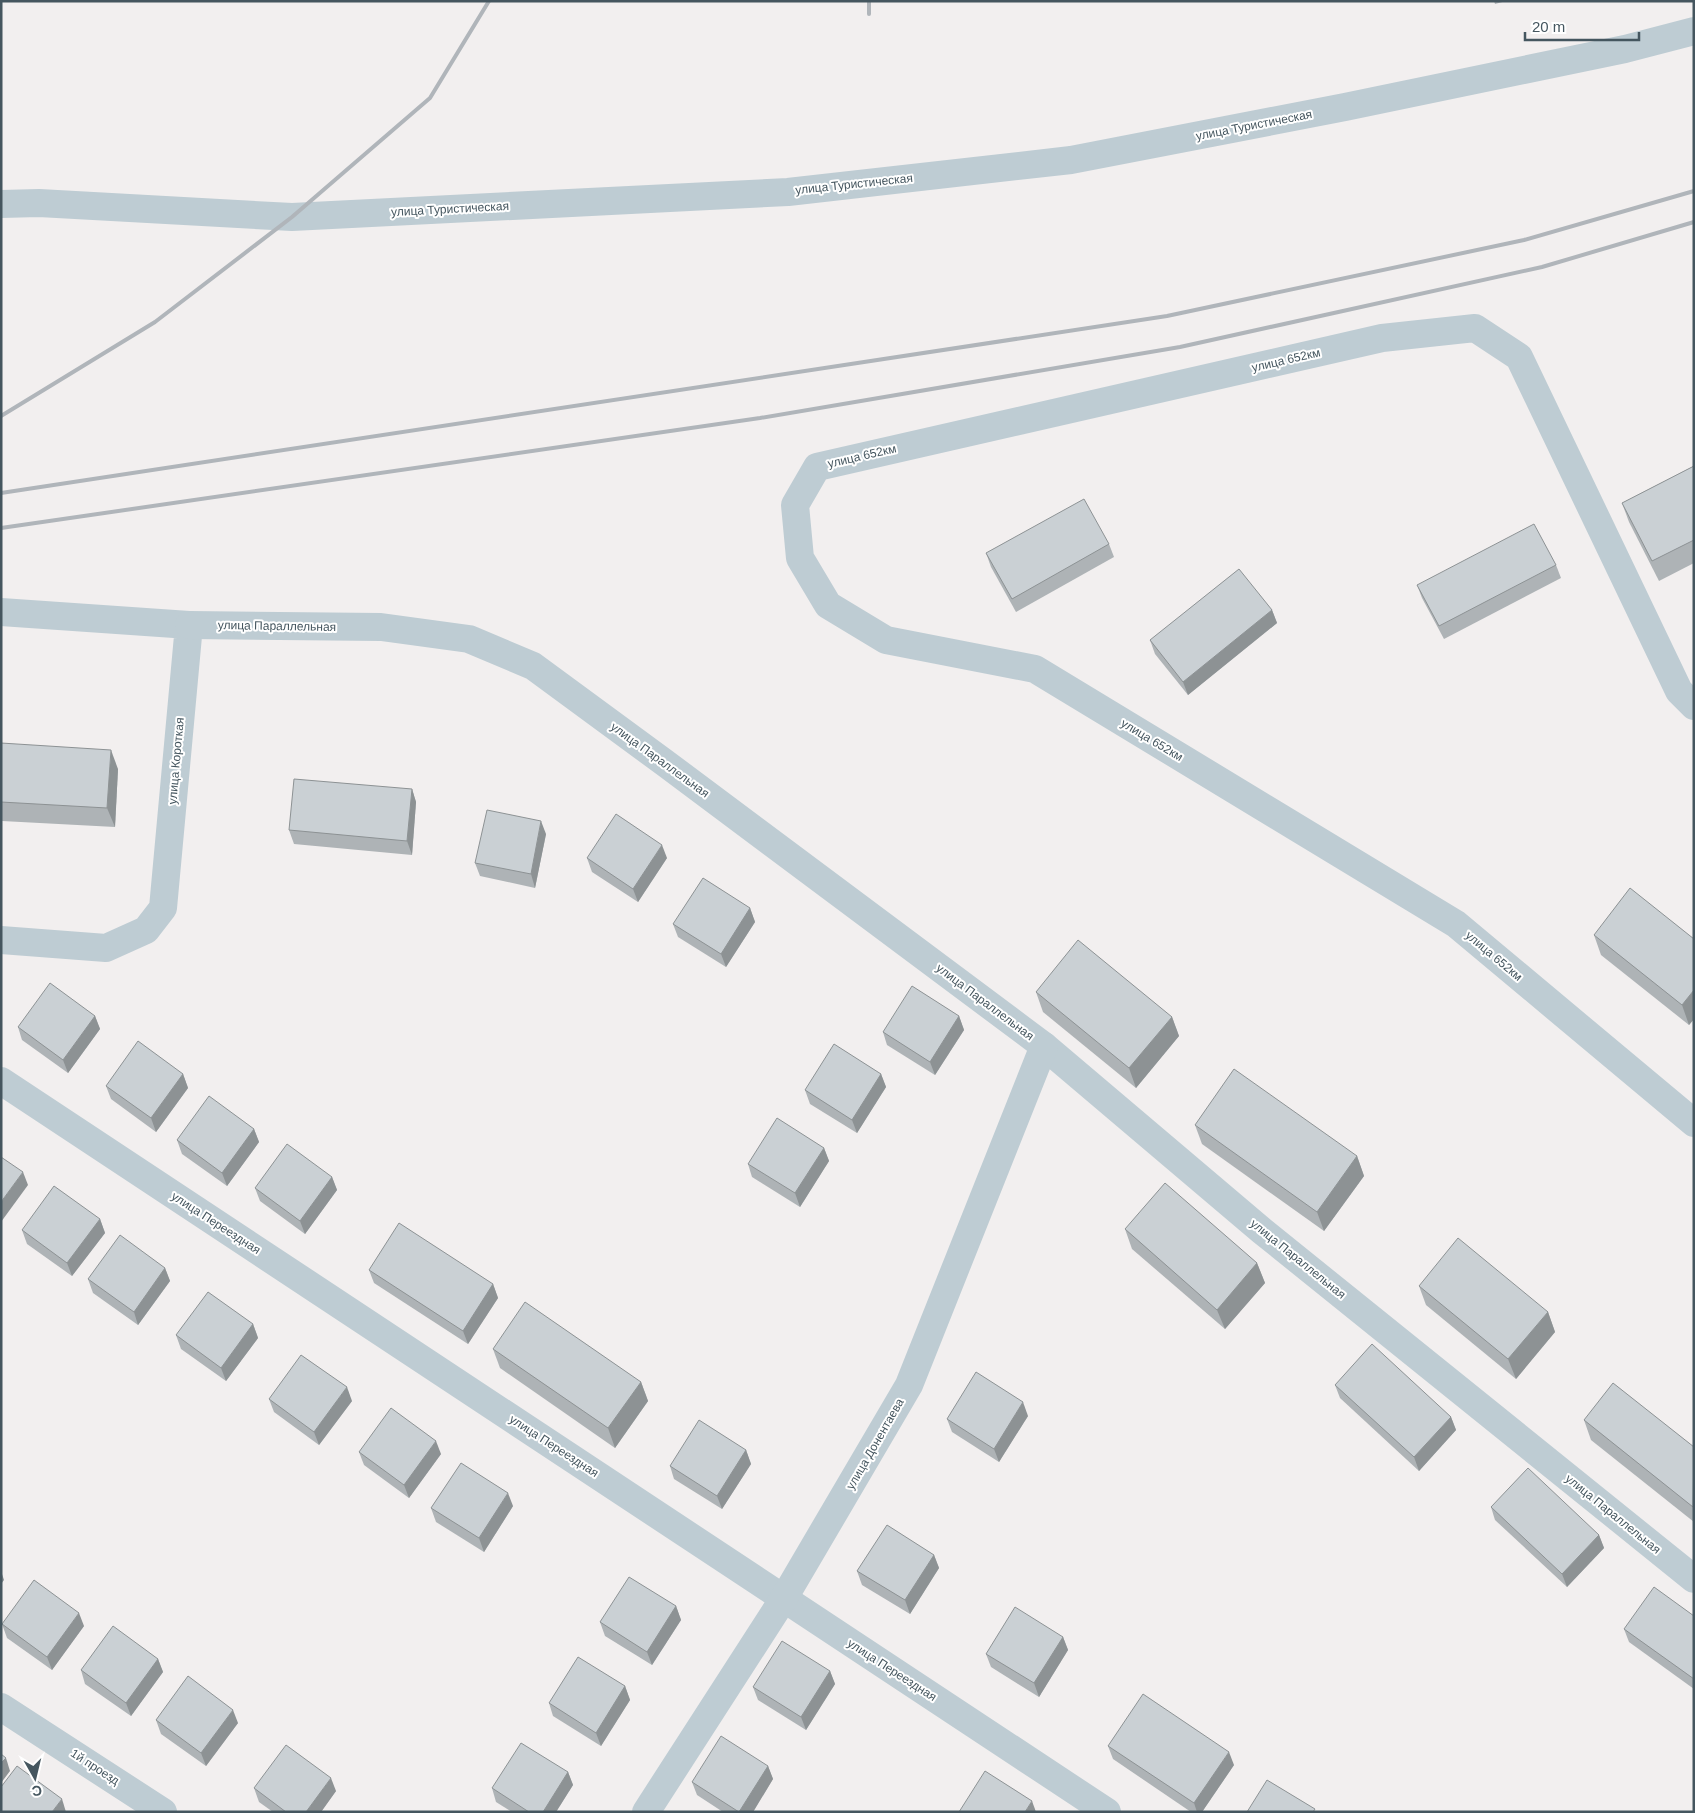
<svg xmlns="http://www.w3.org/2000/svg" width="1695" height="1813" viewBox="0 0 1695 1813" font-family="Helvetica,sans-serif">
  <rect width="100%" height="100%" fill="#f2efef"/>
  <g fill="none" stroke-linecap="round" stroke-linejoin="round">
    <g stroke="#beccd3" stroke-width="28">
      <path d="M1 204 39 203 292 217 788 192 1071 160 1345 107 1625 49 1694 31"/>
      <path d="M1 612 189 625 163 908 146 930 106 948 1 940"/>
      <path d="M189 625 381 627 469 639 533 666 665 763 1044 1046 1261 1230 1694 1579"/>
      <path d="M1694 706 1679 691 1519 357 1475 328 1382 338 817 467 795 505 800 558 828 605 886 640 1035 669 1456 924 1694 1123"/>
      <path d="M1 1081 1107 1812"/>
      <path d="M1 1707 163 1812"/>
      <path d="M646 1812 784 1598 909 1385 1044 1046"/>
    </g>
    <g stroke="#b0b5ba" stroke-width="4">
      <path d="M869 14V1"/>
      <path d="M1 416 155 322 292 217 430 98 489 1"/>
      <path d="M1 493 1167 316 1524 240 1694 191"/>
      <path d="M1 528 760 418 1180 347 1542 267 1694 222"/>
    </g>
  </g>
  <g fill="#aeb3b6">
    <path d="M1494 1H1506L1495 4Z"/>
    <path d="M1694 466V563L1659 581 1629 522 1622 503Z"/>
    <path d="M1109 544 1114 557 1016 612 991 567 986 553Z"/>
    <path d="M1556 565 1561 578 1444 639 1422 598 1417 585Z"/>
    <path d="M1272 610 1277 623 1188 695 1155 654 1150 640Z"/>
    <path d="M1 743 118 769 115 827 2 821Z"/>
    <path d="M412 789 416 802 412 855 294 844 289 830Z"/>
    <path d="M546 834 535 888 480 876 475 863Z"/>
    <path d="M587 858H667L638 902 592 872Z"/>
    <path d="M750 908 755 922 726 967 678 937 673 924Z"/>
    <path d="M1594 935 1694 939V1019L1689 1025 1601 955Z"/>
    <path d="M1036 992 1172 1017 1179 1036 1136 1088 1043 1012Z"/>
    <path d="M95 1016 100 1029 68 1073 22 1040 18 1027Z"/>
    <path d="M959 1016 964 1030 935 1075 887 1045 883 1032Z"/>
    <path d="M183 1074 188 1088 156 1132 111 1099 106 1086Z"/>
    <path d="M881 1074 886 1087 857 1133 810 1104 805 1090Z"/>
    <path d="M1195 1125 1357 1156 1364 1176 1324 1231 1202 1144Z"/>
    <path d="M254 1129 259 1142 227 1186 182 1154 177 1140Z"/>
    <path d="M824 1148 829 1161 800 1207 752 1177 748 1164Z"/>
    <path d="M332 1177 337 1190 305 1234 260 1201 255 1188Z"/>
    <path d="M100 1219 105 1233 72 1276 27 1244 22 1230Z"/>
    <path d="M1125 1229 1257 1263 1265 1283 1225 1329 1132 1249Z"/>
    <path d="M165 1268 170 1281 138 1325 93 1293 88 1279Z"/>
    <path d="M369 1270 493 1284 498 1298 468 1344 374 1283Z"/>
    <path d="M1419 1286 1548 1312 1555 1332 1516 1379 1426 1305Z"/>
    <path d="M253 1324 258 1338 226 1381 181 1349 176 1335Z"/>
    <path d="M493 1349 641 1382 648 1401 615 1448 500 1368Z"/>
    <path d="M1335 1385 1451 1417 1456 1430 1419 1471 1340 1398Z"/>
    <path d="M269 1399 352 1401 319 1445 274 1412Z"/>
    <path d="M1028 1416 999 1462 952 1432 947 1419Z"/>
    <path d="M1584 1420 1694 1447V1522L1591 1440Z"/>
    <path d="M746 1450 751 1464 722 1509 674 1479 670 1466Z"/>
    <path d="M359 1452 441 1454 409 1498 364 1465Z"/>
    <path d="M513 1506 484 1552 436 1522 431 1508Z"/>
    <path d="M1491 1507 1599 1535 1604 1548 1567 1587 1495 1520Z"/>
    <path d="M934 1555 939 1568 910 1614 862 1585 857 1571Z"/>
    <path d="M676 1606 681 1620 652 1665 605 1636 600 1622Z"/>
    <path d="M1694 1616V1689L1629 1642 1624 1629Z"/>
    <path d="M2 1624 84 1626 52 1670 7 1638Z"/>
    <path d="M1063 1637 1068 1650 1039 1697 991 1667 986 1654Z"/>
    <path d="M158 1659 163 1672 131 1716 85 1684 81 1670Z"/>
    <path d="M830 1671 835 1684 806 1730 758 1700 753 1687Z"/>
    <path d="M625 1686 630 1700 601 1746 553 1716 549 1703Z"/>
    <path d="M156 1720 238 1723 206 1766 161 1734Z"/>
    <path d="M1108 1746 1234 1765 1202 1812H1191L1113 1759Z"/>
    <path d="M768 1766 773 1779 753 1812H723L697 1795 692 1782Z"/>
    <path d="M568 1772 573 1785 556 1812H512L496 1802 492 1788Z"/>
    <path d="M254 1788 336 1791 321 1812H273L259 1802Z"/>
  </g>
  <g fill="#8d9294">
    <path d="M1272 610 1277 623 1188 695 1183 682Z"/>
    <path d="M111 750 118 769 115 827 107 808Z"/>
    <path d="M412 789 416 802 412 855 407 841Z"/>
    <path d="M541 821 546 834 535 888 531 874Z"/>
    <path d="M662 845 667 858 638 902 633 889Z"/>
    <path d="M750 908 755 922 726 967 721 954Z"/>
    <path d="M1694 990V1019L1689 1025 1682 1005Z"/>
    <path d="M95 1016 100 1029 68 1073 63 1060Z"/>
    <path d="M959 1016 964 1030 935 1075 930 1062Z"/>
    <path d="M1172 1017 1179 1036 1136 1088 1129 1068Z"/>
    <path d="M183 1074 188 1088 156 1132 151 1118Z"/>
    <path d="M881 1074 886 1087 857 1133 852 1120Z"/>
    <path d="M254 1129 259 1142 227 1186 222 1173Z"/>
    <path d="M824 1148 829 1161 800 1207 795 1193Z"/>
    <path d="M1357 1156 1364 1176 1324 1231 1317 1212Z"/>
    <path d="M23 1172 28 1185 1 1222V1202Z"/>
    <path d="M332 1177 337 1190 305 1234 300 1221Z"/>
    <path d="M100 1219 105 1233 72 1276 67 1263Z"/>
    <path d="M1257 1263 1265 1283 1225 1329 1217 1310Z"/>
    <path d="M165 1268 170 1281 138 1325 134 1312Z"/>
    <path d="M493 1284 498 1298 468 1344 463 1331Z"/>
    <path d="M1548 1312 1555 1332 1516 1379 1508 1359Z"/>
    <path d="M253 1324 258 1338 226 1381 221 1368Z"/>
    <path d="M641 1382 648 1401 615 1448 608 1428Z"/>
    <path d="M347 1387 352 1401 319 1445 314 1432Z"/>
    <path d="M1023 1402 1028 1416 999 1462 994 1449Z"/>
    <path d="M1451 1417 1456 1430 1419 1471 1414 1457Z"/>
    <path d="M436 1441 441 1454 409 1498 404 1485Z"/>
    <path d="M746 1450 751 1464 722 1509 717 1496Z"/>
    <path d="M508 1493 513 1506 484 1552 479 1538Z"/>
    <path d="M1599 1535 1604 1548 1567 1587 1562 1574Z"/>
    <path d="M934 1555 939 1568 910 1614 905 1600Z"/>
    <path d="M1 1571 4 1580 1 1584Z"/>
    <path d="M676 1606 681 1620 652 1665 647 1652Z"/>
    <path d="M79 1613 84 1626 52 1670 47 1657Z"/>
    <path d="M1063 1637 1068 1650 1039 1697 1034 1683Z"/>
    <path d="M158 1659 163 1672 131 1716 126 1703Z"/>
    <path d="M830 1671 835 1684 806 1730 801 1717Z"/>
    <path d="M625 1686 630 1700 601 1746 596 1733Z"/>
    <path d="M233 1710 238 1723 206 1766 201 1753Z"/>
    <path d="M1229 1752 1234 1765 1202 1812H1197L1194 1803Z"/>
    <path d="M6 1758 10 1771 1 1783V1763Z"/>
    <path d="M768 1766 773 1779 753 1812H739Z"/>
    <path d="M568 1772 573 1785 556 1812H543Z"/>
    <path d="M331 1778 336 1791 321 1812H306Z"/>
    <path d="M62 1799 66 1812H52Z"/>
    <path d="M1032 1801 1036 1812H1025Z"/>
  </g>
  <g fill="#cad0d4" stroke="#8d9294">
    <path d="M1694 466V540L1652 561 1622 503Z"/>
    <path d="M1084 499 1109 544 1012 599 986 553Z"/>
    <path d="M1534 524 1556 565 1439 626 1417 585Z"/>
    <path d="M1239 569 1272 610 1183 682 1150 640Z"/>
    <path d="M1 743 111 750 107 808 1 802Z"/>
    <path d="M294 779 412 789 407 841 289 830Z"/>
    <path d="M487 810 541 821 531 874 475 863Z"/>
    <path d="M616 814 662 845 633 889 587 858Z"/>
    <path d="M703 878 750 908 721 954 673 924Z"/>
    <path d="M1630 888 1694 939V990L1682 1005 1594 935Z"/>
    <path d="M1078 940 1172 1017 1129 1068 1036 992Z"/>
    <path d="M50 983 95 1016 63 1060 18 1027Z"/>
    <path d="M912 986 959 1016 930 1062 883 1032Z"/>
    <path d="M138 1041 183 1074 151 1118 106 1086Z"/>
    <path d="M834 1044 881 1074 852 1120 805 1090Z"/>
    <path d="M1234 1069 1357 1156 1317 1212 1195 1125Z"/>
    <path d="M209 1096 254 1129 222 1173 177 1140Z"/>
    <path d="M777 1118 824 1148 795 1193 748 1164Z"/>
    <path d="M287 1144 332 1177 300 1221 255 1188Z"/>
    <path d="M1 1157 23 1172 1 1202Z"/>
    <path d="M1165 1183 1257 1263 1217 1310 1125 1229Z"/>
    <path d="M54 1186 100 1219 67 1263 22 1230Z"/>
    <path d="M399 1223 493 1284 463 1331 369 1270Z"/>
    <path d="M120 1235 165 1268 134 1312 88 1279Z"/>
    <path d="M1458 1238 1548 1312 1508 1359 1419 1286Z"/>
    <path d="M208 1292 253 1324 221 1368 176 1335Z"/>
    <path d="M525 1302 641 1382 608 1428 493 1349Z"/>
    <path d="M1372 1344 1451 1417 1414 1457 1335 1385Z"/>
    <path d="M301 1355 347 1387 314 1432 269 1399Z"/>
    <path d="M976 1372 1023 1402 994 1449 947 1419Z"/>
    <path d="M1613 1383 1694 1447 1693 1507 1584 1420Z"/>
    <path d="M391 1408 436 1441 404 1485 359 1452Z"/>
    <path d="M699 1420 746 1450 717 1496 670 1466Z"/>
    <path d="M461 1463 508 1493 479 1538 431 1508Z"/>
    <path d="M1528 1468 1599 1535 1562 1574 1491 1507Z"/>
    <path d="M887 1525 934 1555 905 1600 857 1571Z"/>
    <path d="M629 1577 676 1606 647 1652 600 1622Z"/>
    <path d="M34 1580 79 1613 47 1657 2 1624Z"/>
    <path d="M1654 1587 1694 1616V1679L1624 1629Z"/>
    <path d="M1015 1607 1063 1637 1034 1683 986 1654Z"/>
    <path d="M113 1626 158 1659 126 1703 81 1670Z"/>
    <path d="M782 1641 830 1671 801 1717 753 1687Z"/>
    <path d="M578 1657 625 1686 596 1733 549 1703Z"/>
    <path d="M188 1676 233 1710 201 1753 156 1720Z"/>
    <path d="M1143 1694 1229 1752 1194 1803 1108 1746Z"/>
    <path d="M721 1736 768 1766 739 1812 692 1782Z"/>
    <path d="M521 1743 568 1772 543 1812H529L492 1788Z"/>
    <path d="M286 1745 331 1778 306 1812H286L254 1788Z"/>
    <path d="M1 1754 6 1758 1 1763Z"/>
    <path d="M17 1766 62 1799 52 1812H1V1787Z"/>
    <path d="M985 1771 1032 1801 1025 1812H959Z"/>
    <path d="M1267 1780 1315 1809 1313 1812H1247Z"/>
  </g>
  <g text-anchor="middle" stroke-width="4" stroke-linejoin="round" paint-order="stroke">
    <g font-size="12" fill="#45565f" stroke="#fff">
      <text transform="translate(1254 125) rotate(-11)" y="4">улица Туристическая</text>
      <text transform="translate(854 184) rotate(-6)" y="4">улица Туристическая</text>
      <text transform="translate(450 209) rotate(-3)" y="4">улица Туристическая</text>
      <text transform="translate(1286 360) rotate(-13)" y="4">улица 652км</text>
      <text transform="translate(862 456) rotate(-13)" y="4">улица 652км</text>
      <text transform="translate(277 626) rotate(1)" y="4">улица Параллельная</text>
      <text transform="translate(1152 740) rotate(31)" y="4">улица 652км</text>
      <text transform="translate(660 760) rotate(36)" y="4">улица Параллельная</text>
      <text transform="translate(176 761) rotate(-85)" y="4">улица Короткая</text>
      <text transform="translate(1494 956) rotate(40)" y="4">улица 652км</text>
      <text transform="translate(985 1002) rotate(37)" y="4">улица Параллельная</text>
      <text transform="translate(216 1223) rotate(33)" y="4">улица Переездная</text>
      <text transform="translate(1298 1259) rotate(39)" y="4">улица Параллельная</text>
      <text transform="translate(875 1444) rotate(-60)" y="4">улица Донентаева</text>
      <text transform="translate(554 1446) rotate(33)" y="4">улица Переездная</text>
      <text transform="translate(1613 1514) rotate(39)" y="4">улица Параллельная</text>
      <text transform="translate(892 1670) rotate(33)" y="4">улица Переездная</text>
      <text transform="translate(95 1767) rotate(33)" y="4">1й проезд</text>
    </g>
  </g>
  <rect width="1695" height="1813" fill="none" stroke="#45565f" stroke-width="5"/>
  <g transform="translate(35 1778) rotate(172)" stroke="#ffffff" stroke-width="4" paint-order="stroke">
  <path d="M0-4L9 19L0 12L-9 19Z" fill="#45565f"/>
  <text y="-8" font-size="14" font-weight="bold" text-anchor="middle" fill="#45565f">С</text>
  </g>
  <path d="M1525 32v8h114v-8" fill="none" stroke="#45565f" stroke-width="2.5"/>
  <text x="1532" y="32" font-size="15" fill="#45565f" stroke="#ffffff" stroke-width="4" paint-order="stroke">20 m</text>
</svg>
